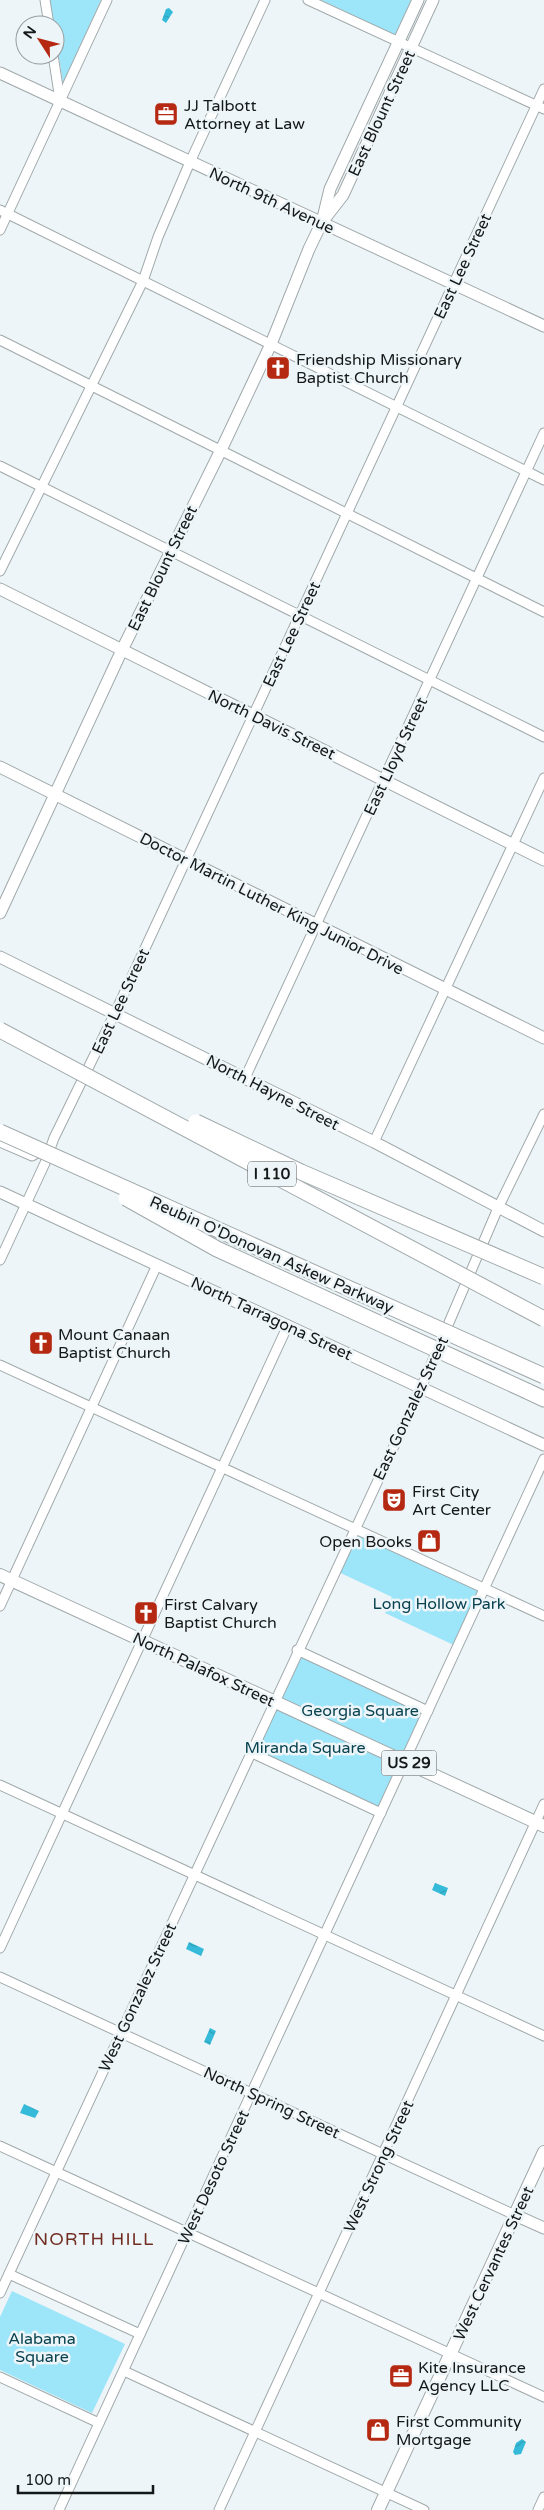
<svg xmlns="http://www.w3.org/2000/svg" width="544" height="2510" viewBox="0 0 544 2510" font-family="'Varela Round',sans-serif">
  <defs>
    <pattern id="water-waves" width="16" height="10" patternUnits="userSpaceOnUse" patternTransform="scale(1.25)"><rect width="16" height="10" fill="#35bbd9"/><path d="M0 5q4-4 8 0t8 0" fill="none" stroke="#2ea0ba"/></pattern>
  </defs>
  <rect width="100%" height="100%" fill="#edf5f8"/>
  <g fill="#9de5f9">
    <path d="M50 0H101L63 83Z"/>
    <path d="M321 0H413L396 36Z"/>
    <path d="M354 1528 485 1589 458 1647 385 1613 392 1597 334 1570Z"/>
    <path d="M297 1650 428 1711 381 1813 250 1752Z"/>
    <path d="M12 2291 125 2344 92 2413 0 2370V2317Z"/>
  </g>
  <g fill="url(#water-waves)">
    <path d="M169 8 173 12 166 23 162 20 166 9Z"/>
    <path d="M435 1883 448 1888 445 1896 432 1890Z"/>
    <path d="M189 1942 204 1949 201 1956 186 1949Z"/>
    <path d="M210 2028 216 2031 210 2045 204 2042Z"/>
    <path d="M24 2104 39 2111 35 2118 20 2113Z"/>
    <path d="M522 2439 526 2442 521 2454 515 2455 513 2452 516 2443Z"/>
  </g>
  <g fill="none" stroke-linecap="round" stroke-linejoin="round">
    <defs>
      <g id="street">
        <path d="M45 0 49 25"/>
        <path d="M308 0 544 109"/>
        <path d="M53 55 60 100"/>
        <path d="M0 210 544 480"/>
        <path d="M0 230 107 0"/>
        <path d="M0 340 544 612"/>
        <path d="M0 466 544 737"/>
        <path d="M0 571 143 281 158 237 190 162 265 0"/>
        <path d="M245 1078 544 433"/>
        <path d="M0 1142 32 1156 42 1150"/>
        <path d="M374 1142 544 778"/>
        <path d="M0 1260 45 1163 54 1138 115 1013 544 89"/>
        <path d="M0 1365 544 1616"/>
        <path d="M0 1606 157 1265"/>
        <path d="M297 1650 428 1711"/>
        <path d="M250 1752 381 1813"/>
        <path d="M0 1785 544 2036"/>
        <path d="M0 1948 288 1325"/>
        <path d="M0 1977 515 2215"/>
        <path d="M0 2146 544 2397"/>
        <path d="M9 2274 140 2334"/>
        <path d="M0 2293 421 1388 498 1208 544 1114"/>
        <path d="M124 2371 424 2510"/>
        <path d="M0 2377 99 2423"/>
        <path d="M59 2510 544 1459"/>
        <path d="M219 2510 544 1804"/>
        <path d="M538 2510 544 2497"/>
      </g>
      <g id="secondary">
        <path d="M0 73 544 326"/>
        <path d="M323 218 330 189 418 0"/>
        <path d="M0 589 544 860"/>
        <path d="M0 767 544 1038"/>
        <path d="M0 913 122 650 221 450 271 344 309 249 322 222 343 195 433 0"/>
        <path d="M0 957 374 1142 544 1231"/>
        <path d="M0 1192 544 1445"/>
        <path d="M515 2215 544 2228"/>
      </g>
      <g id="primary">
        <path d="M0 1575 544 1826"/>
        <path d="M378 2510 544 2152"/>
      </g>
      <path id="highway" d="M527 1391 544 1399"/>
    </defs>
    <use href="#street" stroke="#a1a9ab" stroke-width="11"/>
    <use href="#secondary" stroke="#a1a9ab" stroke-width="13"/>
    <use href="#primary" stroke="#a1a9ab" stroke-width="14"/>
    <use href="#highway" stroke="#a1a9ab" stroke-width="17"/>
    <use href="#street" stroke="#fff" stroke-width="9"/>
    <use href="#secondary" stroke="#fff" stroke-width="11"/>
    <use href="#primary" stroke="#fff" stroke-width="12"/>
    <use href="#highway" stroke="#fff" stroke-width="15"/>
    <defs>
      <g id="highway-bridge">
        <path d="M0 1030 544 1319"/>
        <path d="M196 1122 301 1172 544 1277"/>
        <path d="M0 1132 544 1376"/>
        <path d="M126 1198 217 1249 527 1391"/>
      </g>
    </defs>
    <use href="#highway-bridge" stroke="#a1a9ab" stroke-width="17" stroke-linecap="butt"/>
    <use href="#highway-bridge" stroke="#fff" stroke-width="15"/>
  </g>
  <defs>
    <symbol id="office-square" viewBox="-11 -11 22 22"><rect x="-9" y="-9" width="18" height="18" rx="4" fill="#b52812" stroke="#edf5f8"/><path d="M-6-3h4V-5.5h4V-3h4V5H-6ZM-1-4.5V-3h2v-1.5ZM-6 0V1H6V0Z" fill="#fff"/></symbol>
    <symbol id="church-square" viewBox="-11 -11 22 22"><rect x="-9" y="-9" width="18" height="18" rx="4" fill="#b52812" stroke="#edf5f8"/><path d="M-1.2-6h2.4v3.5h3.3v2.4h-3.3V6h-2.4V-.1h-3.3v-2.4h3.3Z" fill="#fff"/></symbol>
    <symbol id="theatre-square" viewBox="-11 -11 22 22"><rect x="-9" y="-9" width="18" height="18" rx="4" fill="#b52812" stroke="#edf5f8"/><path d="M-5-5.5Q0-4 5-5.5V0Q5 5 0 6Q-5 5-5 0ZM-3.3-2.5H-1v1.5H-3.3ZM1-2.5H3.3v1.5H1ZM-2.8 1Q0 5.5 2.8 1Z" fill="#fff"/></symbol>
    <symbol id="shop-square" viewBox="-11 -11 22 22"><rect x="-9" y="-9" width="18" height="18" rx="4" fill="#b52812" stroke="#edf5f8"/><path d="M-5-2.5h2.3a2.7 3.5 0 0 1 5.4 0H5L5.5 6h-11ZM-1.5-2.5h3a1.5 2.3 0 0 0-3 0Z" fill="#fff"/></symbol>
  </defs>
  <g fill-rule="evenodd">
    <use href="#office-square" x="152" y="100" width="28" height="28"/>
    <use href="#church-square" x="264" y="354" width="28" height="28"/>
    <use href="#church-square" x="27" y="1329" width="28" height="28"/>
    <use href="#theatre-square" x="380" y="1486" width="28" height="28"/>
    <use href="#shop-square" x="415" y="1527" width="28" height="28"/>
    <use href="#church-square" x="132" y="1599" width="28" height="28"/>
    <use href="#office-square" x="387" y="2362" width="28" height="28"/>
    <use href="#shop-square" x="364" y="2416" width="28" height="28"/>
  </g>
  <g text-anchor="middle" stroke-width="5" stroke-linejoin="round" paint-order="stroke">
    <g fill="#edf5f8" stroke="#565a5c" stroke-width="1">
      <rect x="248" y="1161.5" width="48" height="25" rx="4"/>
      <rect x="381.5" y="1750.5" width="55" height="25" rx="4"/>
    </g>
    <g font-size="15" font-weight="bold" fill="#151819">
      <text x="272" y="1179">I 110</text>
      <text x="409" y="1768">US 29</text>
    </g>
    <g font-size="16" fill="#151819" stroke="#edf5f8" text-anchor="start">
      <text x="184" y="111">JJ Talbott<tspan x="184" dy="18">Attorney at Law</tspan></text>
      <text x="296" y="365">Friendship Missionary<tspan x="296" dy="18">Baptist Church</tspan></text>
      <text x="58" y="1340">Mount Canaan<tspan x="58" dy="18">Baptist Church</tspan></text>
      <text x="412" y="1497">First City<tspan x="412" dy="18">Art Center</tspan></text>
      <text x="412" y="1547" text-anchor="end">Open Books</text>
      <text x="164" y="1610">First Calvary<tspan x="164" dy="18">Baptist Church</tspan></text>
      <text x="418" y="2373">Kite Insurance<tspan x="418" dy="18">Agency LLC</tspan></text>
      <text x="396" y="2427">First Community<tspan x="396" dy="18">Mortgage</tspan></text>
    </g>
    <g font-size="16" fill="#151819" stroke="#edf5f8">
      <text transform="translate(381 113) rotate(-65)" y="6">East Blount Street</text>
      <text transform="translate(272 200) rotate(25)" y="6">North 9th Avenue</text>
      <text transform="translate(462 266) rotate(-65)" y="6">East Lee Street</text>
      <text transform="translate(162 568) rotate(-64)" y="6">East Blount Street</text>
      <text transform="translate(291 634) rotate(-65)" y="6">East Lee Street</text>
      <text transform="translate(272 724) rotate(26)" y="6">North Davis Street</text>
      <text transform="translate(395 756) rotate(-65)" y="6">East Lloyd Street</text>
      <text transform="translate(272 903) rotate(27)" y="6">Doctor Martin Luther King Junior Drive</text>
      <text transform="translate(120 1001) rotate(-65)" y="6">East Lee Street</text>
      <text transform="translate(273 1092) rotate(27)" y="6">North Hayne Street</text>
      <text transform="translate(272 1254) rotate(24)" y="6">Reubin O'Donovan Askew Parkway</text>
      <text transform="translate(272 1318) rotate(25)" y="6">North Tarragona Street</text>
      <text transform="translate(410 1408) rotate(-65)" y="6">East Gonzalez Street</text>
      <text transform="translate(204 1669) rotate(25)" y="6">North Palafox Street</text>
      <text transform="translate(137 1997) rotate(-65)" y="6">West Gonzalez Street</text>
      <text transform="translate(272 2102) rotate(25)" y="6">North Spring Street</text>
      <text transform="translate(378 2166) rotate(-65)" y="6">West Strong Street</text>
      <text transform="translate(213 2177) rotate(-65)" y="6">West Desoto Street</text>
      <text transform="translate(493 2263) rotate(-65)" y="6">West Cervantes Street</text>
    </g>
    <g font-size="16" fill="#094350" stroke="#edf5f8">
      <text x="439" y="1609">Long Hollow Park</text>
      <text x="360" y="1716">Georgia Square</text>
      <text x="305" y="1753">Miranda Square</text>
      <text x="42" y="2344">Alabama<tspan x="42" dy="18">Square</tspan></text>
    </g>
    <g font-size="18" letter-spacing="1" fill="#722d21" stroke="#edf5f8">
      <text x="94" y="2245">NORTH HILL</text>
    </g>
  </g>
  <g transform="translate(40 40) rotate(306)"><circle r="24" fill="#edf5f8" stroke="#979d9f"/>
  <path d="M0-4L9 19L0 12L-9 19Z" fill="#b52812"/>
  <text y="-8" font-size="14" font-weight="bold" text-anchor="middle" fill="#151819">N</text>
  </g>
  <path d="M18 2485v8h135v-8" fill="none" stroke="#151819" stroke-width="2.5"/>
  <text x="25" y="2485" font-size="15" fill="#151819" stroke="#edf5f8" stroke-width="4" paint-order="stroke">100 m</text>
</svg>
